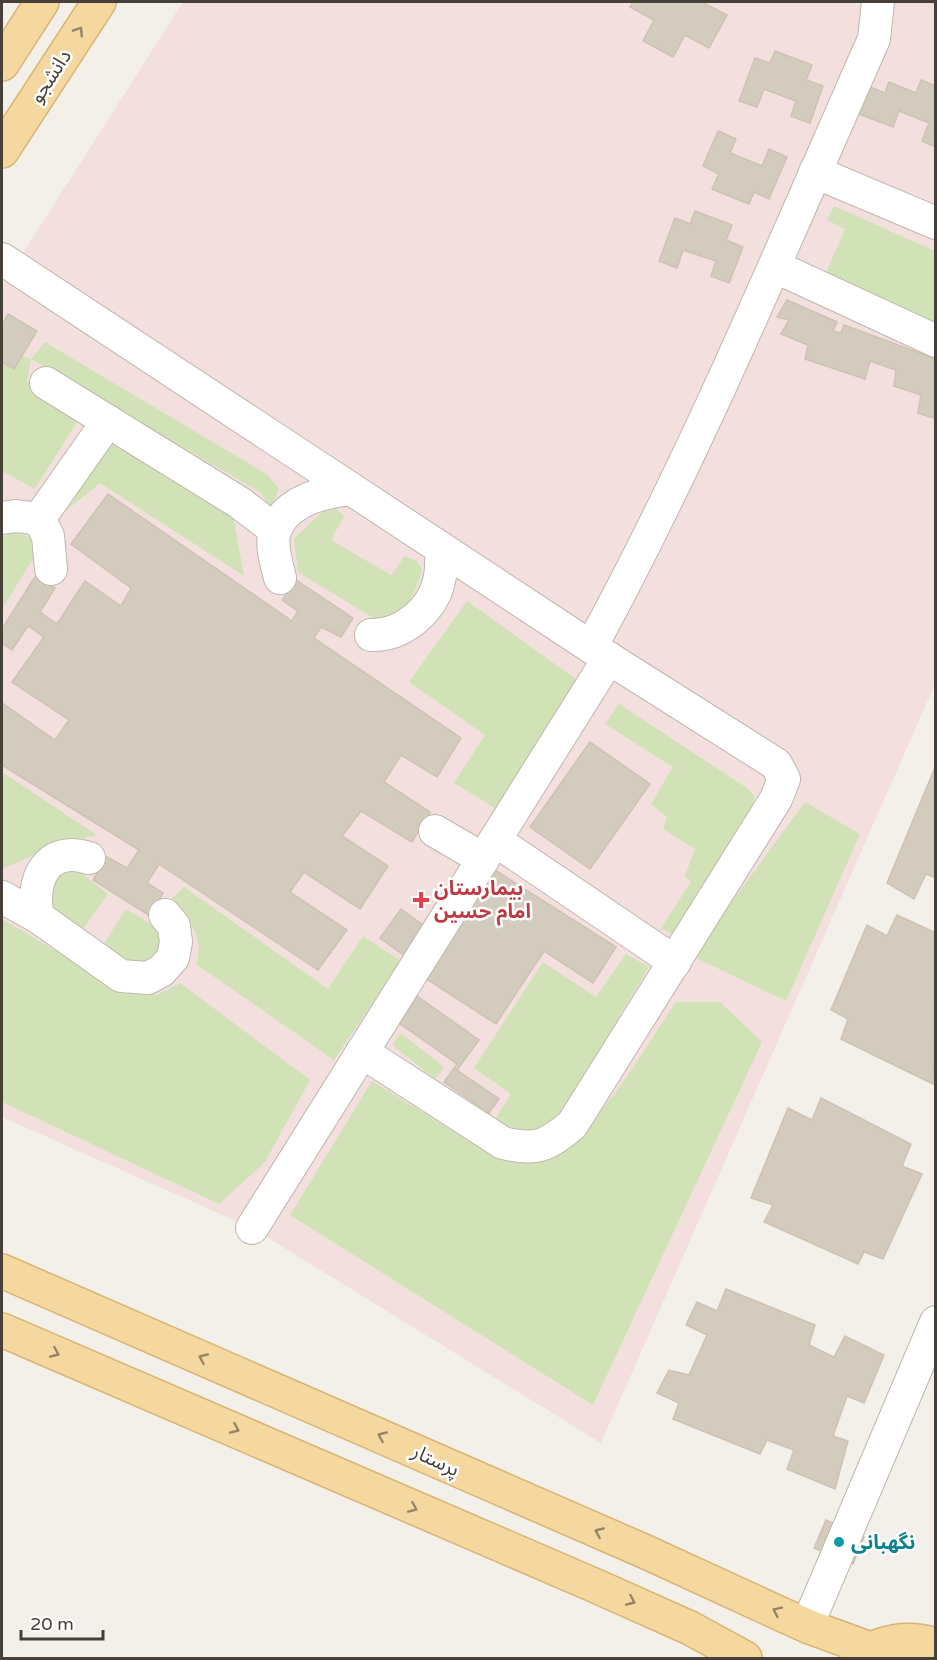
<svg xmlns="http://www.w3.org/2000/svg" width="937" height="1660" viewBox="0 0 937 1660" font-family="'Varela Round','Noto Sans Arabic',sans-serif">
  <rect width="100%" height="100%" fill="#f3efe9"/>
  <path fill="#f2dfde" d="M183 2H935V684L601 1443 252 1228 2 1117V286Z"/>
  <g fill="#d1e3b6">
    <path d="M834 206 935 251V323L825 275 845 229 827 220Z"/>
    <path d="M45 342 268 475 279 489 271 507 260 492 31 359 27 381 80 417 35 489 2 471V355L6 352 31 359Z"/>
    <path d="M113 437 232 509 244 576 100 483 67 510Z"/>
    <path d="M336 509 344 516 331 540 391 575 405 556 417 561 422 570C415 595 406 610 386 626L298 572 294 539 324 510Z"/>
    <path d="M12 532 33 538V559L2 609V538Z"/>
    <path d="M467 601 580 682 503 813 454 783 485 735 409 682Z"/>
    <path d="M619 704 744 786 755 796 750 812 677 937 661 928 691 882 685 876 695 849 663 829 667 817 651 804 673 767 605 724Z"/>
    <path d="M2 772 97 835 62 843 2 869Z"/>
    <path d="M805 802 860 834 786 1001 692 956Z"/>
    <path d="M69 872H80L108 894 81 932C74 926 60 919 54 910 45 896 53 875 69 872Z"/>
    <path d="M184 887 328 989 363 936 401 961 334 1060 196 964C205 937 189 919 172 898Z"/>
    <path d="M126 909C135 915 146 920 154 927 175 947 147 962 130 965L103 945Z"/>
    <path d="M2 919 109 982 156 995 180 983 310 1080 265 1162 219 1204 2 1102Z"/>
    <path d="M626 954 649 967 556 1122C531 1134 519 1130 494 1121L511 1094 474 1068 543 962 596 997Z"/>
    <path d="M676 1002H720L762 1042 593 1405 290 1215 372 1081 492 1155 541 1157 579 1139 622 1084Z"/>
    <path d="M401 1033 444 1067 435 1079 392 1045Z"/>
  </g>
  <g fill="#d4cbbf" stroke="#cec2b3" stroke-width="1.5">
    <path d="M633 2H702L727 15 709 48 685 35 673 57 643 41 654 20 630 7Z"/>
    <path d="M775 51 812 65 806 80 823 86 810 123 791 116 796 101 764 89 757 107 739 101 755 58 770 63Z"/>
    <path d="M921 80 936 86V147L922 141 929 123 899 111 893 127 859 114 870 87 885 93 889 82 916 93Z"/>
    <path d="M718 131 736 139 730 153 762 166 769 149 787 157 769 199 754 192 749 204 712 189 719 174 703 166Z"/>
    <path d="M695 211 732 225 726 240 743 247 729 283 711 276 716 261 683 250 677 268 659 261 675 218 690 224Z"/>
    <path d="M787 300 837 322 833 331 841 333 844 325 936 359V419L918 413 921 395 894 386 896 370 870 361 865 379 805 359 808 345 781 334 789 320 777 317Z"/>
    <path d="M8 314 37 331 14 369 2 362V325Z"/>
    <path d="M108 494 292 621 298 611 282 600 296 580 353 618 341 637 321 627 314 638 461 738 437 777 401 755 384 782 430 812 412 842 361 811 342 836 388 866 360 909 304 872 290 892 347 930 318 970 159 864 147 883 163 893 150 916 93 880 107 857 127 868 139 850 2 765V703L55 740 69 720 12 682 44 637 28 626 12 650 2 643V629L36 575 55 588 40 612 57 624 85 581 121 606 131 588 71 544Z"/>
    <path d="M590 742 650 784 590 869 530 827Z"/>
    <path d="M936 765V878L926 874 914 899 887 883Z"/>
    <path d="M495 870 616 947 593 983 544 951 496 1024 425 978Z"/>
    <path d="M401 909 427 928 406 957 380 938Z"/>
    <path d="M897 915 936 933 933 1084 841 1039 848 1019 831 1010 867 925 887 936Z"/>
    <path d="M417 996 479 1040 457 1070 499 1099 489 1113 444 1082 457 1064 399 1023Z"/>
    <path d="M821 1098 911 1144 902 1166 922 1174 883 1259 864 1252 858 1264 764 1222 773 1205 751 1198 788 1108 812 1120Z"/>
    <path d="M726 1289 815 1325 809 1345 834 1357 845 1336 884 1355 864 1403 847 1396 833 1436 848 1441 835 1489 787 1469 794 1450 767 1440 760 1454 673 1419 679 1403 657 1393 669 1370 689 1375 707 1335 686 1325 697 1302 717 1311Z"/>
    <path d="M826 1520 864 1537 853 1564 814 1548Z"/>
  </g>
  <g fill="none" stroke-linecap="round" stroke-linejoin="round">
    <defs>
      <g id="minor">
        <path d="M815 172 936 223"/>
        <path d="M2 259 591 647 776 764 784 779 776 799 572 1125C546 1146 537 1151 503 1143L362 1052"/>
        <path d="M776 267 936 341"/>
        <path d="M46 383 240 503 275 530"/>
        <path d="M2 518 16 516 39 519 48 536 51 569"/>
        <path d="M39 519 108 421"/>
        <path d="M280 578C277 564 270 545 275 531 286 500 323 492 351 489"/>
        <path d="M371 635C403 636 435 609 440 576 442 567 441 557 441 548"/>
        <path d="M591 647C698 451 783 244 874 39L878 2"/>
        <path d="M435 831 483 859"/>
        <path d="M495 840 675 962"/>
        <path d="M89 858C47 844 30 880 38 917L121 976 148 978 161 971 173 958 176 942 174 926 165 915"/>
        <path d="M2 897 38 917"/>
        <path d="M252 1228 609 658"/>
        <path d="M807 1626 936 1322"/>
      </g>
      <g id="major">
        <path d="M2 64 42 2"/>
        <path d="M2 151 99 2"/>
        <path d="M2 1271 646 1552 807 1626 870 1649"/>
        <path d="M2 1330 596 1586 690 1628 745 1658"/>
        <path d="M857 1658C880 1641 907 1636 936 1645"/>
      </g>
    </defs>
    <use href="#minor" stroke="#beb7ac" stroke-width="34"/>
    <use href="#major" stroke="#d9b471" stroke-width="36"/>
    <use href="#minor" stroke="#fff" stroke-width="32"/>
    <use href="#major" stroke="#f5d8a0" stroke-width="33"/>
  </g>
  <defs><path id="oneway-chevron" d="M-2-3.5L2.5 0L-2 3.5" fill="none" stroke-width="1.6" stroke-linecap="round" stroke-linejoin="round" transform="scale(1.5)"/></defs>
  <g stroke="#958467">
    <use href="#oneway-chevron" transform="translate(79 31) rotate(-57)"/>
    <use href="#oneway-chevron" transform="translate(55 1353) rotate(23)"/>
    <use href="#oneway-chevron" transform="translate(203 1358) rotate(-156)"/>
    <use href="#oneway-chevron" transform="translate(235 1429) rotate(24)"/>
    <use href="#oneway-chevron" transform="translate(382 1436) rotate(-156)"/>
    <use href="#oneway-chevron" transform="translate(413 1508) rotate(23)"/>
    <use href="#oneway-chevron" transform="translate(599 1532) rotate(-157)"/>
    <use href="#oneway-chevron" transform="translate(631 1601) rotate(24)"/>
    <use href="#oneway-chevron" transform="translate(777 1611) rotate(-154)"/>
  </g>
  <path fill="#e0444e" stroke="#fff" stroke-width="2" d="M418 891h6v6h6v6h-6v6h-6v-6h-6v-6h6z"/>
  <circle fill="#0f9aa8" stroke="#fff" stroke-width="2" cx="839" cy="1542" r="6"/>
  <g text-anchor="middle" stroke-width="5" stroke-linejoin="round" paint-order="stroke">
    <g font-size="20" fill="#464038" stroke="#fff">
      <text transform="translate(50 76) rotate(-57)" y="7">دانشجو</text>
      <text transform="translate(436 1460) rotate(25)" y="7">پرستار</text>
    </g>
    <g font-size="20" font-weight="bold" fill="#be3a42" stroke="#fff" text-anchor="start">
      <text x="434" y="895">بیمارستان<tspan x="434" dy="23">امام حسین</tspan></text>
    </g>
    <g font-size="20" font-weight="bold" fill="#0d838f" stroke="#fff" text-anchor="start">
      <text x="851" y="1549">نگهبانی</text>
    </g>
  </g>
  <rect width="937" height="1660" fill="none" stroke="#464038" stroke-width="6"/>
  <path d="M21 1630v9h82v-9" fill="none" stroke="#464038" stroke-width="3"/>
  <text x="30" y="1630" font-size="18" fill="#464038" stroke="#ffffff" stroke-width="4.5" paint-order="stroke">20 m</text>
</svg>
